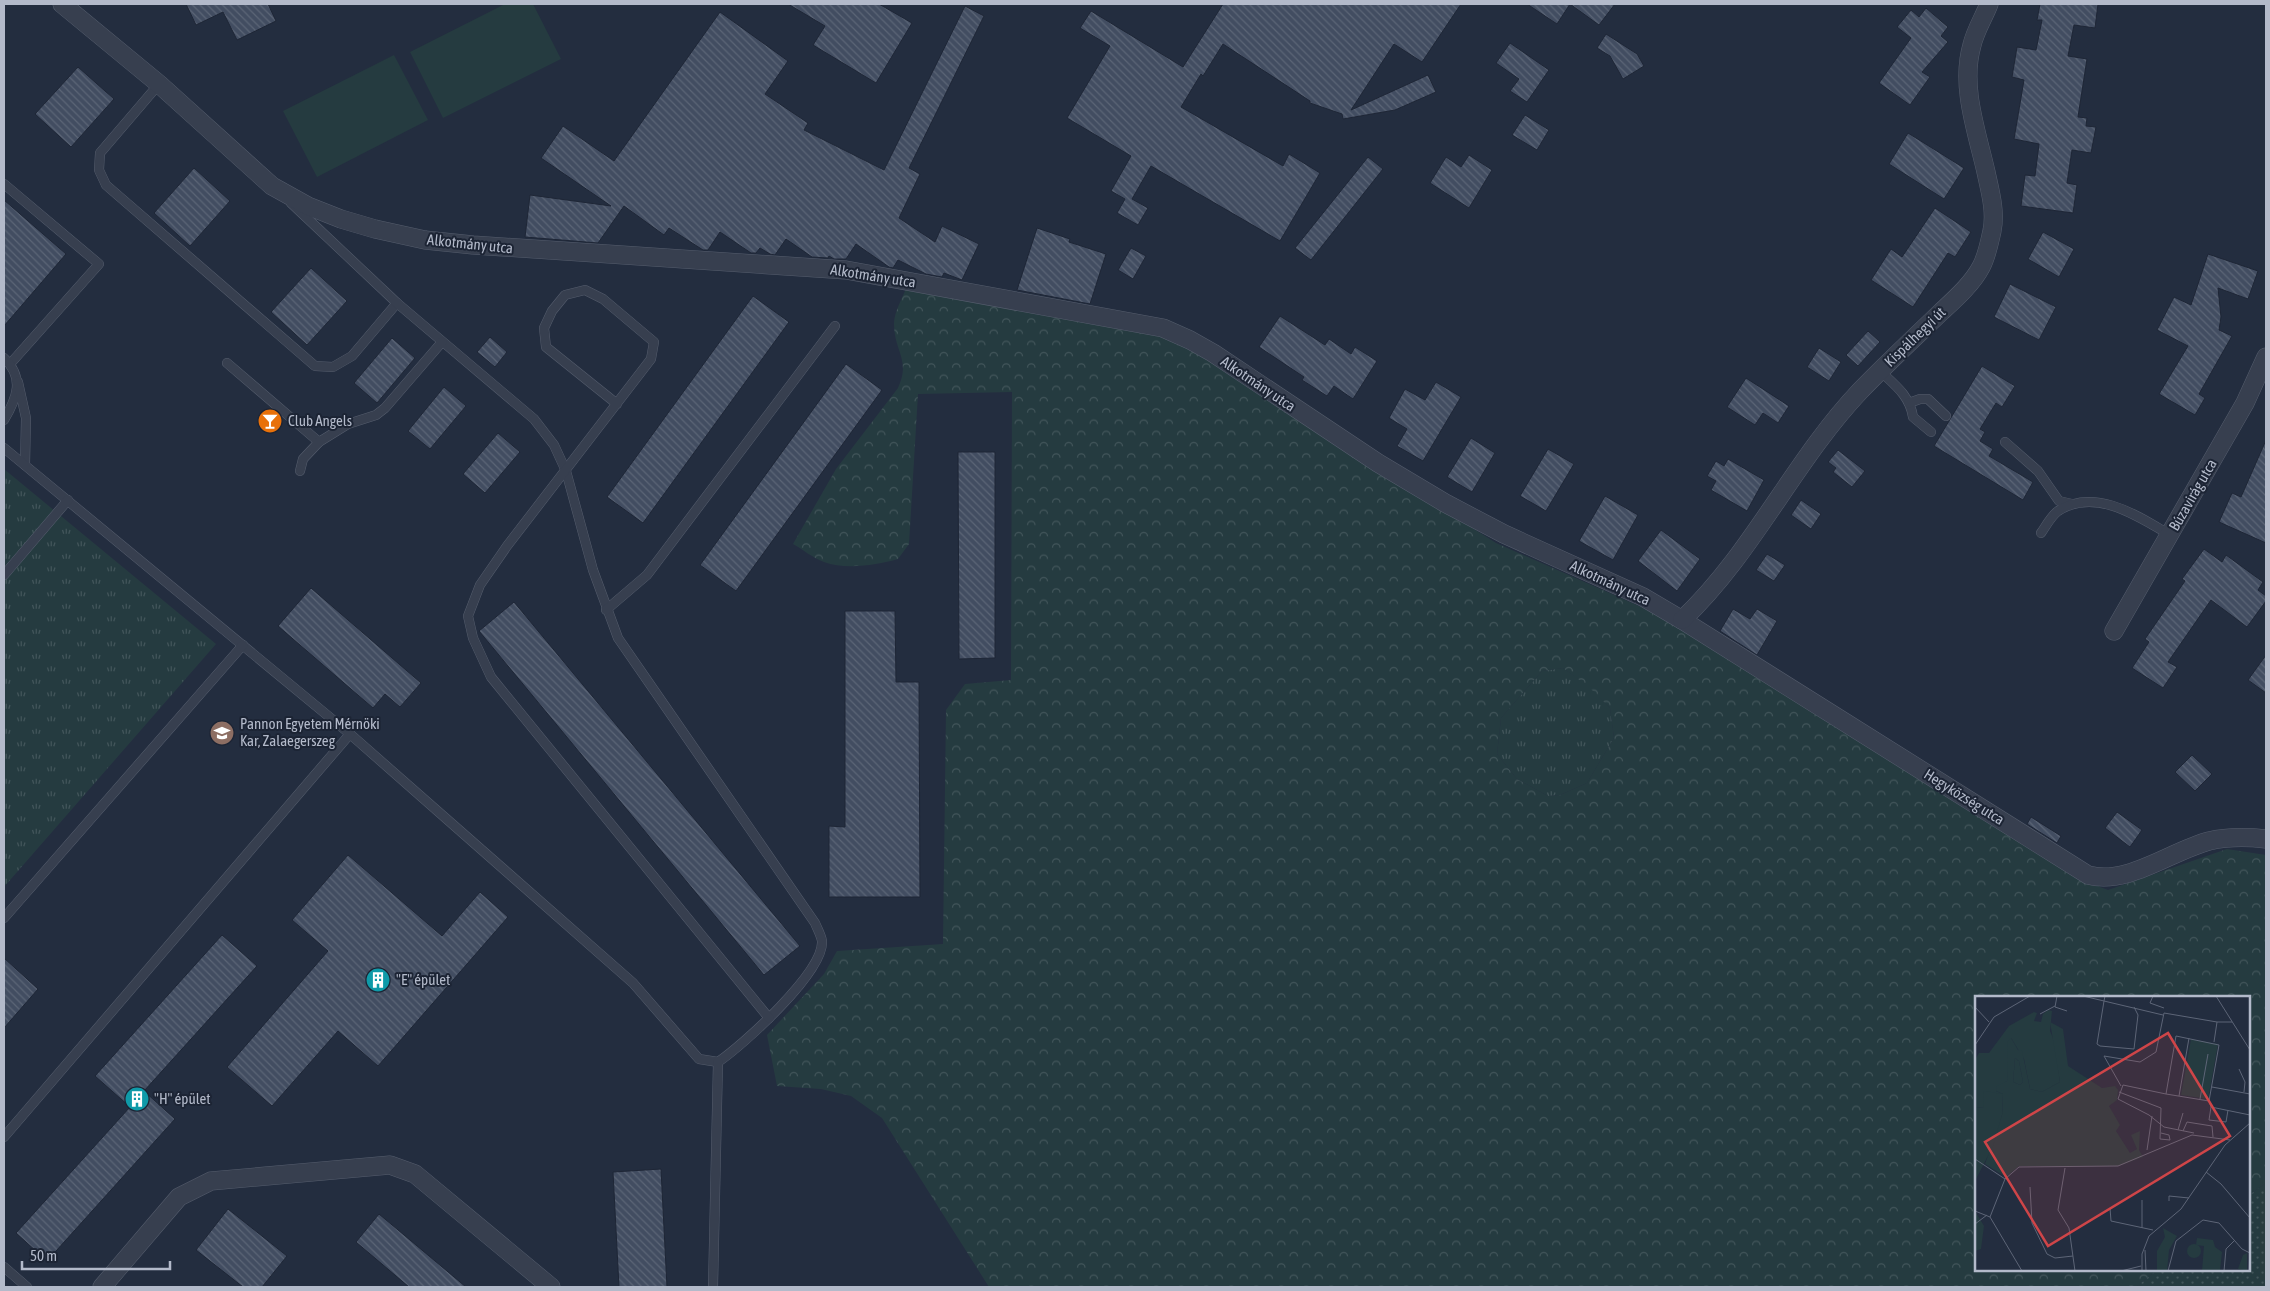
<svg xmlns="http://www.w3.org/2000/svg" width="2270" height="1291" viewBox="0 0 2270 1291" font-family="'Asap Condensed',sans-serif">
  <defs>
    <pattern id="grass-tufts" width="24" height="20" patternUnits="userSpaceOnUse" patternTransform="scale(1.25)"><rect width="24" height="20" fill="#253b40"/><path d="M3 7l-1-3M5 7V3M7 7l1-3M15 17l-1-3M17 17v-4M19 17l1-3" fill="none" stroke="#42555a"/></pattern>
    <pattern id="forest-crowns" width="20" height="18" patternUnits="userSpaceOnUse" patternTransform="scale(1.25)"><rect width="20" height="18" fill="#253b40"/><path d="M2 6a3 3 0 1 1 6 0M12 15a3 3 0 1 1 6 0" fill="none" stroke="#42555a"/></pattern>
    <pattern id="park-dots" width="8" height="8" patternUnits="userSpaceOnUse" patternTransform="scale(1.25)"><rect width="8" height="8" fill="#253b40"/><path d="M2 2h.1M6 6h.1" fill="none" stroke="#42555a" stroke-width="1.8" stroke-linecap="round"/></pattern>
    <pattern id="building-back-hatch" width="6" height="6" patternUnits="userSpaceOnUse" patternTransform="scale(1.25)"><rect width="6" height="6" fill="#424d61"/><path d="M-1 5l2 2M0 0l6 6M5-1l2 2" fill="none" stroke="#5b6576"/></pattern>
  </defs>
  <rect width="100%" height="100%" fill="#232d3f"/>
  <g fill="url(#grass-tufts)">
    <path d="M4 469 216 644 4 887Z"/>
    <path d="M1563 668 1590 687 1610 708 1614 738 1587 783 1560 795 1548 796 1517 779 1497 754 1501 718 1542 671Z"/>
  </g>
  <path fill="url(#forest-crowns)" fill-rule="evenodd" d="M907 286 1174 339 1496 543 1657 614 2100 887 2108 890 2227 849 2266 855V1183L2249 1195V997H1976V1270H2157L2136 1287H989L882 1118 851 1096 821 1089 777 1086 767 1035 824 974 837 951 943 944 946 710 965 684 1011 680 1012 392 918 394 909 544 898 559C876 565 846 570 824 562 813 558 802 549 793 544L836 469 898 388C911 360 894 351 894 324 894 312 903 297 907 286ZM1563 668 1589 687 1610 708 1614 738 1587 783 1560 795 1548 796 1517 779 1497 754 1501 718 1542 671Z"/>
  <path fill="url(#park-dots)" d="M2266 1183V1287H2136L2157 1270H2249V1195Z"/>
  <g fill="#253b40">
    <path d="M505 4H533L561 59 443 118 410 52Z"/>
    <path d="M394 55 428 120 317 177 283 111Z"/>
  </g>
  <g fill="url(#building-back-hatch)" stroke="#1e2636">
    <path d="M186 4H268L276 21 237 40 223 12 196 25Z"/>
    <path d="M788 4H879L912 23 876 83 813 45 825 26Z"/>
    <path d="M1223 4H1461L1422 62 1394 44 1351 110 1428 75 1436 92 1395 110 1343 119 1342 114 1310 103V101L1223 44 1203 76 1201 74 1181 107 1283 166 1289 154 1320 173 1280 241 1151 166 1132 199 1148 208 1138 225 1117 213 1125 199 1111 191 1131 156 1067 118 1110 46 1080 28 1091 11 1183 67Z"/>
    <path d="M1527 4H1615L1599 25 1570 4 1557 24Z"/>
    <path d="M2040 4H2098L2095 28 2074 25 2068 56 2087 59 2078 117 2087 118 2086 126 2096 127 2091 153 2072 150 2067 183 2077 185 2073 213 2021 206 2025 175 2035 176 2039 144 2014 139 2024 80 2012 77 2017 47 2036 50 2042 20H2037Z"/>
    <path d="M965 6 984 16 909 168 920 174 899 218 935 242 942 226 979 244 962 280 944 273 942 277 926 274 898 260 893 268 889 267 856 244 846 259H834L829 256 828 258 812 257 786 239 775 255 770 254 760 248 756 253H751L720 232 708 250H703L669 228 664 235 624 206 598 243 525 237 530 195 611 206 541 158 563 126 614 161 720 12 788 61 765 94 808 123 804 130 884 170Z"/>
    <path d="M1926 8 1948 27 1941 36 1948 42 1922 72 1930 77 1910 105 1879 83 1911 38 1897 27 1911 10 1919 17Z"/>
    <path d="M1606 34 1637 54 1644 66 1623 79 1610 56 1597 48Z"/>
    <path d="M1510 43 1549 70 1527 102 1510 91 1519 79 1496 63Z"/>
    <path d="M78 67 114 99 71 147 35 114Z"/>
    <path d="M1525 115 1549 130 1537 150 1512 135Z"/>
    <path d="M1908 133 1964 168 1944 199 1889 164Z"/>
    <path d="M1469 155 1492 170 1469 208 1430 183 1446 157 1461 167Z"/>
    <path d="M1368 157 1383 169 1311 260 1295 248Z"/>
    <path d="M194 168 230 201 190 246 154 213Z"/>
    <path d="M4 200 66 254 4 326Z"/>
    <path d="M1935 208 1971 232 1955 257 1948 253 1913 307 1871 280 1891 249 1902 257Z"/>
    <path d="M1037 228 1070 239 1069 242 1106 254 1090 304 1017 290Z"/>
    <path d="M2043 232 2074 249 2059 277 2028 259Z"/>
    <path d="M1131 248 1146 256 1133 279 1118 270Z"/>
    <path d="M2208 254 2258 271 2248 299 2218 288 2221 317 2219 330 2232 336 2199 394 2205 398 2195 415 2159 394 2188 346 2157 330 2174 297 2191 305Z"/>
    <path d="M311 268 347 301 307 345 271 312Z"/>
    <path d="M2010 284 2056 307 2039 340 1994 317Z"/>
    <path d="M753 296 789 322 643 523 607 497Z"/>
    <path d="M1280 316 1325 345 1329 339 1351 354 1355 347 1377 361 1353 399 1334 386 1327 396 1302 380 1304 377 1259 347Z"/>
    <path d="M1868 331 1880 342 1858 366 1846 355Z"/>
    <path d="M490 337 507 352 495 367 477 352Z"/>
    <path d="M392 338 415 358 377 403 354 383Z"/>
    <path d="M1819 348 1841 362 1829 381 1807 367Z"/>
    <path d="M846 364 882 390 736 591 700 565Z"/>
    <path d="M1982 366 2015 386 2002 407 1996 403 1980 429 1985 432 1980 441 1993 449 1989 456 2033 482 2023 500 1934 446Z"/>
    <path d="M1746 378 1789 406 1778 423 1763 413 1755 425 1727 407Z"/>
    <path d="M1436 382 1461 397 1423 461 1397 446 1407 429 1389 418 1405 389 1425 400Z"/>
    <path d="M444 387 466 406 430 449 408 431Z"/>
    <path d="M498 433 520 452 485 493 463 474Z"/>
    <path d="M1471 438 1495 453 1472 492 1447 477Z"/>
    <path d="M2266 440V543L2219 522 2232 493 2241 497Z"/>
    <path d="M1548 449 1574 464 1546 511 1520 496Z"/>
    <path d="M1838 450 1865 471 1852 487 1833 472 1836 468 1828 462Z"/>
    <path d="M958 452H995V658L959 659Z"/>
    <path d="M1728 459 1764 480 1747 511 1711 490 1716 481 1707 476 1716 461 1724 466Z"/>
    <path d="M1605 496 1638 515 1613 560 1579 541Z"/>
    <path d="M1801 500 1821 514 1811 529 1791 515Z"/>
    <path d="M1661 530 1700 559 1677 591 1638 561Z"/>
    <path d="M2204 549 2222 562 2226 555 2263 582 2258 590 2266 596V601L2247 627 2211 600 2168 662 2177 667 2163 688 2132 668 2149 642 2145 639 2185 581 2182 579Z"/>
    <path d="M1767 554 1785 565 1774 581 1756 570Z"/>
    <path d="M311 588 421 683 400 707 385 694 373 708 278 626Z"/>
    <path d="M514 602 800 946 764 975 479 631Z"/>
    <path d="M1733 609 1750 619 1757 609 1777 621 1757 655 1720 631Z"/>
    <path d="M845 611H895L896 682H919L920 897H829V826L845 827Z"/>
    <path d="M2266 655V693L2248 680Z"/>
    <path d="M2192 755 2212 774 2195 791 2175 772Z"/>
    <path d="M2117 812 2142 830 2130 847 2105 828Z"/>
    <path d="M2031 817 2061 836 2057 843 2027 824Z"/>
    <path d="M348 855 442 936 480 892 508 917 378 1066 338 1031 272 1106 227 1067 328 951 292 920Z"/>
    <path d="M222 935 257 966 144 1091 175 1119 47 1261 16 1233 130 1107 95 1076Z"/>
    <path d="M4 958 38 989 4 1028Z"/>
    <path d="M661 1169 667 1287H619L613 1172Z"/>
    <path d="M228 1209 287 1256 262 1287H243L196 1250Z"/>
    <path d="M379 1214 466 1287H409L356 1242Z"/>
  </g>
  <g fill="none" stroke-linecap="round" stroke-linejoin="round">
    <defs>
      <g id="lane">
        <path d="M159 84 100 153 99 170 106 185 315 366 333 367 352 356 397 303"/>
        <path d="M4 184 99 264 10 364"/>
        <path d="M291 203 397 303 534 419 554 445 566 471 593 570 618 638 815 923C817 928 821 935 822 941 824 972 743 1045 718 1062L699 1059 633 983 350 734"/>
        <path d="M4 358C25 378 17 398 4 420"/>
        <path d="M227 363 319 442"/>
        <path d="M1880 371C1895 385 1910 396 1913 417L1931 432"/>
        <path d="M18 382 26 418 25 465"/>
        <path d="M1909 403 1920 399H1928L1946 416"/>
        <path d="M617 404 546 347 544 328 552 311 565 295 585 290 603 299 654 342 651 359 507 546 480 585 468 616 473 638 491 677 769 1018"/>
        <path d="M2005 442 2038 471 2059 501 2072 504"/>
        <path d="M4 448 350 734 4 1137"/>
        <path d="M300 471 303 459 319 442 348 424 376 415 385 408 442 342"/>
        <path d="M2041 533C2046 526 2051 516 2058 511 2095 487 2138 516 2170 535"/>
        <path d="M4 575 68 500"/>
        <path d="M606 610 647 575 835 326"/>
        <path d="M4 918 243 645"/>
        <path d="M4 1267 27 1287"/>
        <path d="M713 1287 718 1062"/>
      </g>
      <g id="street">
        <path d="M62 4 159 84 272 186 308 206 341 219 375 229 425 240 473 245 846 270 1163 328 1190 340 1213 353 1378 463 1445 503 1504 534 1643 597 1682 620 2088 875C2127 886 2171 851 2209 841 2226 837 2248 837 2266 839"/>
        <path d="M1682 620C1753 553 1793 462 1860 391 1886 364 1914 338 1941 312 1955 299 1972 284 1981 267 1987 256 1989 244 1992 231 1996 211 1990 191 1986 172 1977 132 1960 86 1972 45 1975 31 1984 17 1989 4"/>
        <path d="M2114 631 2245 403 2266 357"/>
        <path d="M102 1287 179 1197 211 1181 390 1165 415 1174 551 1287"/>
      </g>
    </defs>
    <use href="#lane" stroke="#555d6d" stroke-width="10"/>
    <use href="#street" stroke="#555d6d" stroke-width="19"/>
    <use href="#lane" stroke="#373f4f" stroke-width="9"/>
    <use href="#street" stroke="#373f4f" stroke-width="18"/>
  </g>
  <defs>
    <symbol id="bar-disc" viewBox="-11 -11 22 22"><circle r="9.5" fill="#e8710a" stroke="#1c2434"/><path d="M-6-5H6L.8 .8V4.5H3.5V6h-7V4.5H-.8V.8Z" fill="#fff"/></symbol>
    <symbol id="university-disc" viewBox="-11 -11 22 22"><circle r="9.5" fill="#8d6e63" stroke="#1c2434"/><path d="M0-5L7-2L0 1L-7-2ZM-4 1L0 2.5L4 1V4Q0 6-4 4Z" fill="#fff"/></symbol>
    <symbol id="building-disc" viewBox="-11 -11 22 22"><circle r="9.5" fill="#0f9aa8" stroke="#1c2434"/><path d="M-4-6H4V6H1V3H-1V6H-4ZM-2.5-4.3h1.7v1.8h-1.7ZM.8-4.3h1.7v1.8H.8ZM-2.5-1h1.7V.8h-1.7ZM.8-1h1.7V.8H.8Z" fill="#fff"/></symbol>
  </defs>
  <g fill-rule="evenodd">
    <use href="#bar-disc" x="256" y="407" width="28" height="28"/>
    <use href="#university-disc" x="208" y="719" width="28" height="28"/>
    <use href="#building-disc" x="364" y="966" width="28" height="28"/>
    <use href="#building-disc" x="123" y="1085" width="28" height="28"/>
  </g>
  <g text-anchor="middle" stroke-width="4" stroke-linejoin="round" paint-order="stroke">
    <g font-size="15" fill="#b3baca" stroke="#1c2434">
      <text transform="translate(470 244) rotate(6)" y="5">Alkotmány utca</text>
      <text transform="translate(873 276) rotate(9)" y="5">Alkotmány utca</text>
      <text transform="translate(1915 337) rotate(-44)" y="5">Kispálhegyi út</text>
      <text transform="translate(1258 384) rotate(34)" y="5">Alkotmány utca</text>
      <text transform="translate(2193 495) rotate(-60)" y="5">Búzavirág utca</text>
      <text transform="translate(1610 583) rotate(25)" y="5">Alkotmány utca</text>
      <text transform="translate(1964 797) rotate(32)" y="5">Hegyközség utca</text>
    </g>
    <g font-size="15" fill="#b3baca" stroke="#1c2434" text-anchor="start">
      <text x="288" y="426">Club Angels</text>
      <text x="240" y="729">Pannon Egyetem Mérnöki<tspan x="240" dy="17">Kar, Zalaegerszeg</tspan></text>
      <text x="396" y="985">"E" épület</text>
      <text x="154" y="1104">"H" épület</text>
    </g>
  </g>
  <g transform="translate(1975 996)">
    <rect width="275" height="275" fill="#232d3f"/>
    <path d="M73 14 77 15 75 35 80 47 85 86 67 96 55 93 49 63 36 42 32 85 21 95 28 98 8 112 0 111V64L4 57H14L34 30 59 16 62 17 59 25 66 26 68 18ZM216 43 243 48 233 103 206 99ZM40 62 44 65 48 86 45 89 38 86Z" fill="#253b40"/>
    <path d="M75 26 88 33 93 70 127 92 140 90 143 94 142 104 134 110 145 129 141 135 155 157 162 153 156 139 165 135 164 154 168 161 144 170H44L31 181 10 168 27 119 28 98 21 95 22 90 32 85 33 45 36 42 43 54 47 55 55 93 67 96 85 86ZM40 62 44 65 48 86 45 89 38 86Z" fill="#253b40" fill-rule="evenodd"/>
    <path d="M9 95 28 98 27 119 18 150 0 185V111L8 112ZM0 215 9 230 6 253 0 255ZM188 232 202 240 194 254 192 275H182V255L190 241ZM222 242 238 244 240 251 247 256 245 275H227L229 250 221 249ZM272 257V275L263 273 268 259Z" fill="#253b40"/>
    <path d="M212 255a7 7 0 1 1 14 0a7 7 0 1 1-14 0Z" fill="#253b40"/>
    <path fill="none" stroke="#5d6577" stroke-width="1" d="M82 0 80 11 92 15M108 0 129 5 122 48 125 50 159 53 163 19 159 11M130 0 129 5 188 19M178 0 175 7 189 12M241 0 275 54M0 11 14 26M65 18 80 10M201 40 244 49 234 105 191 98ZM239 46 242 26H257M0 49 19 21 55 0M129 60 165 66 181 56 189 17 242 26M129 60 146 90M264 73 270 86 269 96M237 91 275 98M144 96 186 112 185 143 195 144 194 139 186 137M191 98 148 89 143 103 174 119 189 131 219 137M204 100 214 42M225 103 233 58M234 105 236 111 275 119M236 111 234 124 251 126 253 114M203 134 208 117M208 135 212 126 237 130 238 141M172 154 177 120M0 163 30 183M90 172 83 214 94 232 100 275M231 176 246 188 275 222M55 191 57 227 72 258 80 262 98 260M167 204V232M194 205V200L214 202M135 212 136 225 178 234M0 215 15 221M0 228 12 219M170 254 171 275M47 275 15 221 30 183 44 171 143 170 217 139 255 144M146 275 166 270M167 275V258L174 240 206 213 250 149 275 127M193 275 201 245 228 224 244 227 267 253 275 257M249 275 251 253 259 245M274 275 275 251"/>
    <path fill="#cf4548" fill-opacity="0.15" stroke="#cf4548" stroke-width="2.5" d="M193 37 255 140 73 250 10 146Z"/>
    <rect width="275" height="275" fill="none" stroke="#b3baca" stroke-width="2.5"/>
  </g>
  <rect width="2270" height="1291" fill="none" stroke="#b3baca" stroke-width="10"/>
  <path d="M22 1261v8h148v-8" fill="none" stroke="#b3baca" stroke-width="2.5"/>
  <text x="30" y="1261" font-size="15" fill="#b3baca" stroke="#1c2434" stroke-width="4" paint-order="stroke">50 m</text>
</svg>
